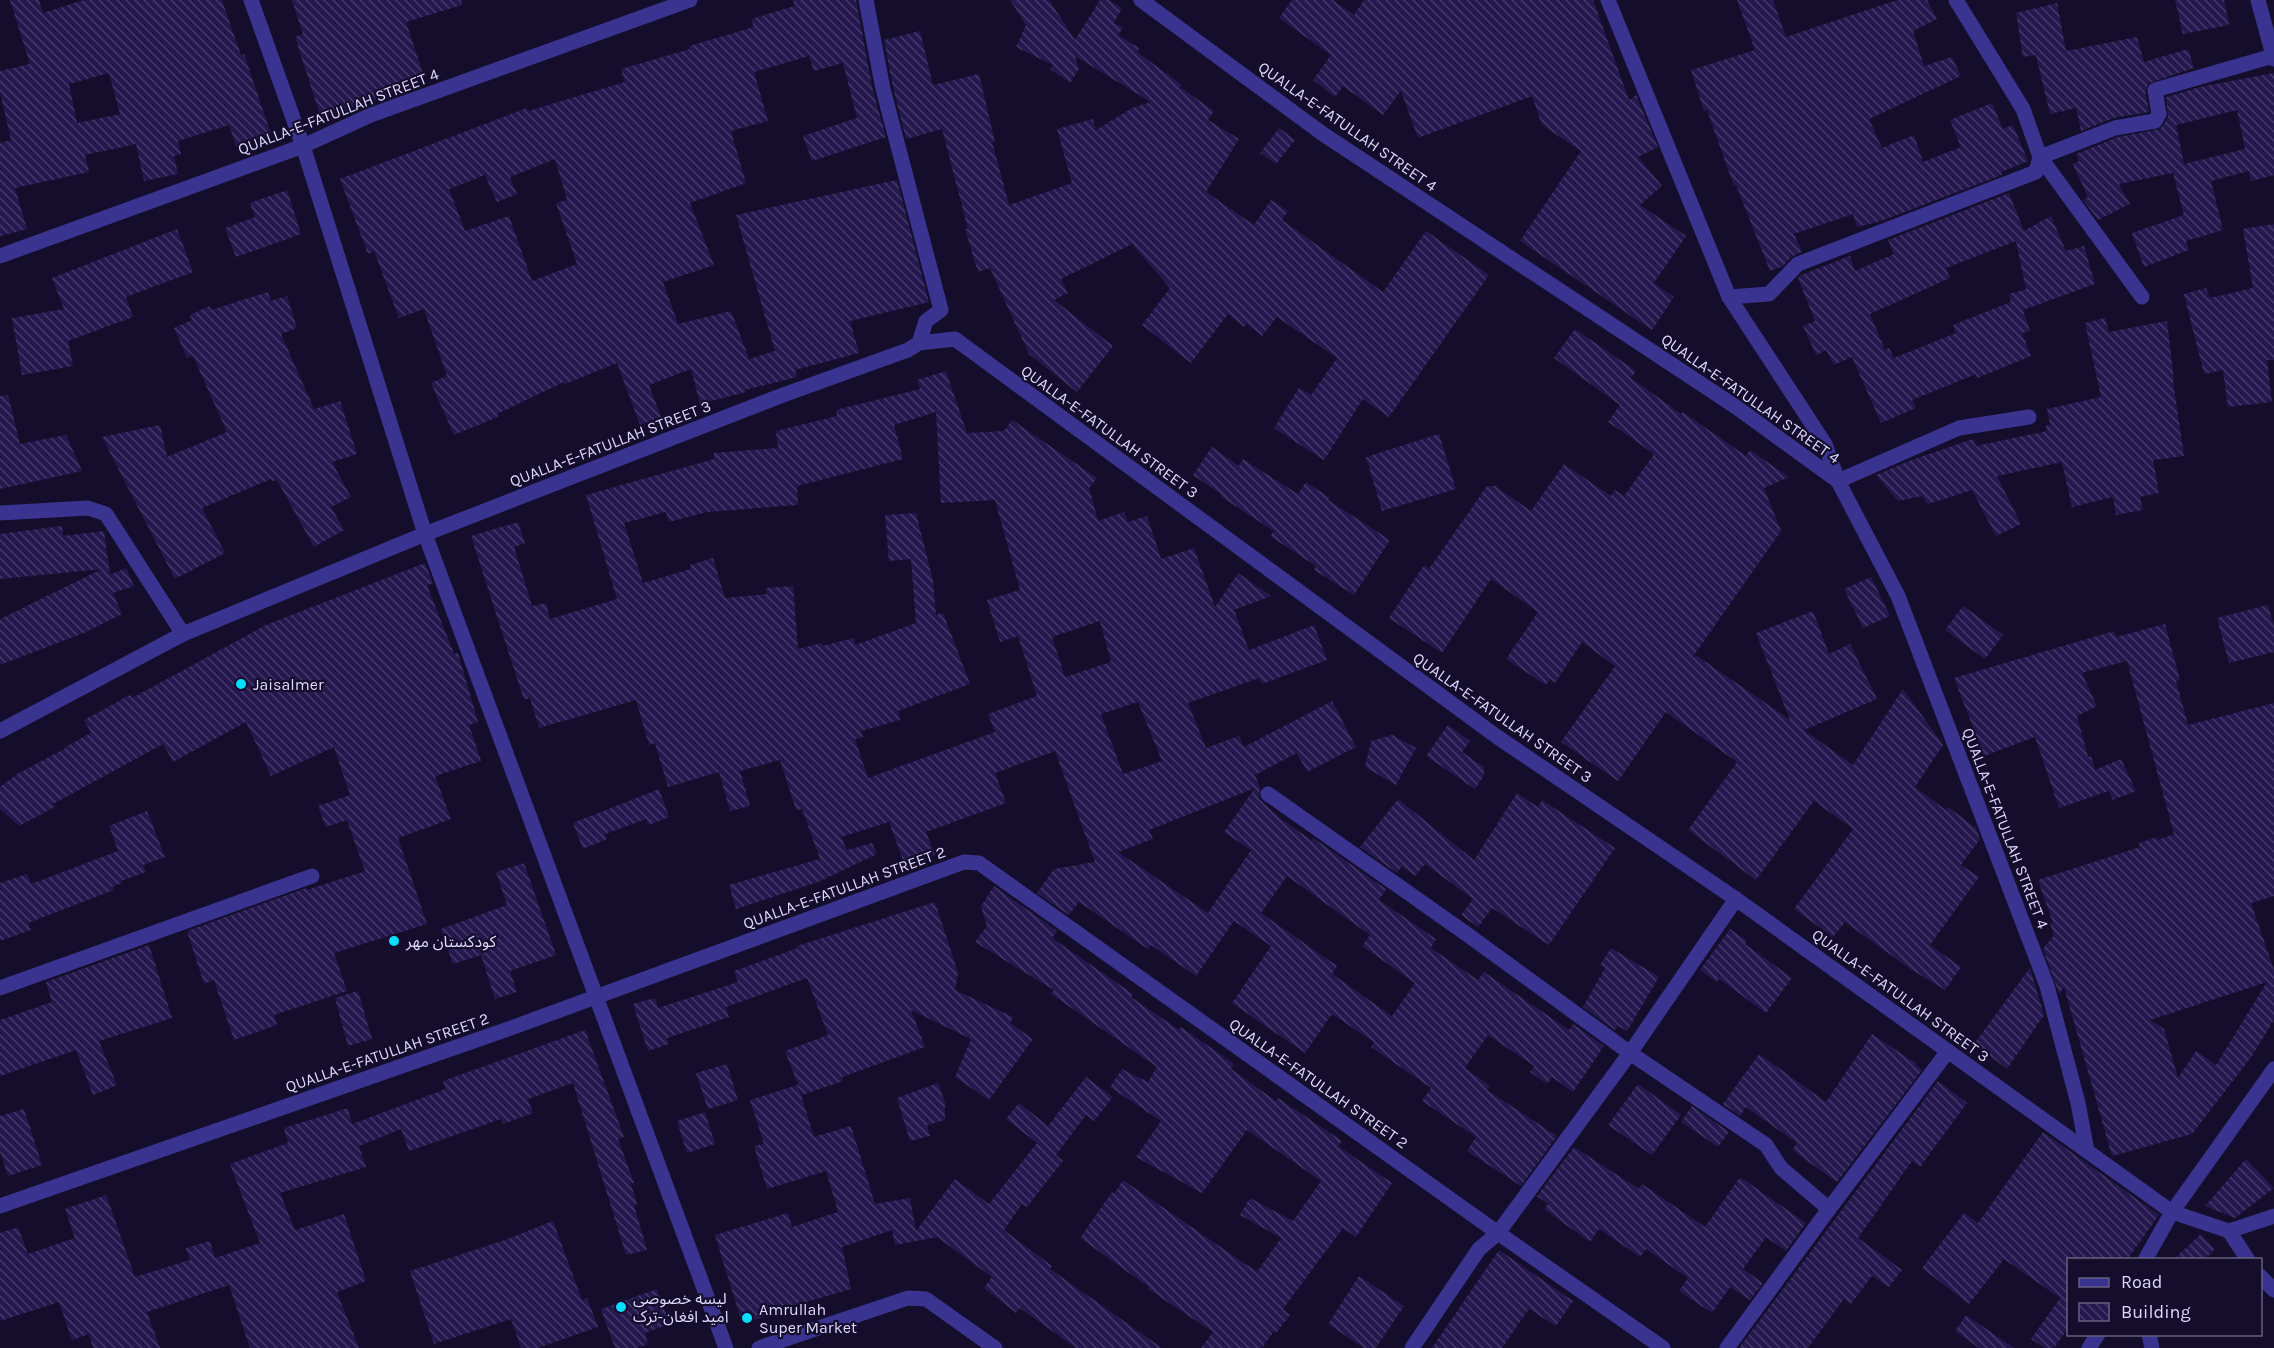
<svg xmlns="http://www.w3.org/2000/svg" width="2274" height="1348" viewBox="0 0 2274 1348" font-family="Karla,'Noto Sans Arabic',sans-serif">
  <defs>
    <pattern id="building-back-hatch" width="6" height="6" patternUnits="userSpaceOnUse" patternTransform="scale(1.5)"><rect width="6" height="6" fill="#25184f"/><path d="M-1 5l2 2M0 0l6 6M5-1l2 2" fill="none" stroke="#443969"/></pattern>
  </defs>
  <rect width="100%" height="100%" fill="#140e2c"/>
  <g fill="url(#building-back-hatch)" fill-rule="evenodd">
    <path d="M10 0H39L43 13 84 0H222L241 55 244 54 271 134 236 146 229 125 178 141 181 154 174 156 178 174 144 181 136 144 85 155 89 172 15 188 27 229 0 236V143L11 140 0 92V71L30 64ZM109 73 120 114 77 123 69 84Z"/>
    <path d="M292 0H461L462 5 406 22 426 83 353 107 354 111 322 121 295 37 303 34Z"/>
    <path d="M793 0H856L873 91 886 137 812 161 803 136 857 118 843 63 814 71 809 56 754 72 768 121 731 131 746 183 690 203 714 265 663 282 678 324 731 311 749 359 775 351 736 215 897 180 929 302 850 321 859 353 795 370 797 377 745 390 746 392 700 404 691 369 649 385 661 417 640 425 617 363 565 384 564 382 497 414 498 417 454 435 431 383 447 376 424 309 399 318 374 251 368 254 340 179 527 108 528 111 625 82 621 69 690 49 689 46 754 27 751 19 795 6ZM555 159 567 200 556 203 577 264 532 281 509 216 465 231 449 189 485 175 497 202 517 194 510 177Z"/>
    <path d="M1010 0H1049L1075 40 1100 0H1109L1122 8 1114 23 1123 28 1118 35 1139 48 1137 52 1182 85 1180 87 1214 111 1208 120 1239 139 1206 192 1254 225 1271 200 1288 211 1282 220 1383 292 1426 231 1489 275 1389 417 1363 399 1324 460 1274 428 1299 388 1311 395 1337 358 1277 317 1262 336 1247 324 1244 327 1228 314 1191 363 1142 325 1170 288 1132 244 1061 279 1068 293 1054 300 1113 346 1077 392 1029 354 990 268 978 272 965 229H968L942 129 906 139 893 87 884 40 920 31 933 85 979 74 995 142H992L1009 205 1072 183 1057 129 1093 119 1096 130 1132 108 1151 102 1075 56 1079 69 1070 83 1050 69 1053 65 1016 47 1026 25Z"/>
    <path d="M1292 0H1333L1354 15 1364 0H1593L1629 100 1636 95 1658 147 1638 157 1662 186 1640 205 1686 236 1654 283 1674 297 1652 330 1520 241 1581 151 1542 125 1532 96 1418 138 1401 91 1383 115 1343 86 1335 97 1313 80 1331 55 1279 18Z"/>
    <path d="M1737 0H1773L1786 37 1897 0H1927L1937 19 1913 31 1924 66 1952 57 1961 76 1869 119 1882 148 1914 135 1923 162 1961 147 1950 120 1992 103 2003 129 2013 125 2028 161 2001 172 2002 175 1881 221 1857 227 1853 214 1794 234 1802 252 1791 257 1783 266 1770 271 1736 185 1734 186 1707 110 1704 111 1691 70 1755 50Z"/>
    <path d="M2175 0H2224L2229 25 2183 34Z"/>
    <path d="M2057 3 2066 51 2137 37 2144 62 2188 49 2194 68 2149 83 2145 91 2149 112 2113 118 2081 131 2076 108 2050 114 2036 55 2023 57 2016 13Z"/>
    <path d="M2274 73V175L2251 181 2249 171 2211 181 2223 230 2186 241 2189 250 2144 267 2132 233 2184 215 2173 173 2119 184 2130 204 2098 220 2083 200 2088 197 2073 164 2079 161 2076 154 2118 137 2160 129 2168 118 2166 97 2200 87ZM2237 110 2245 149 2184 164 2176 125Z"/>
    <path d="M1279 128 1295 140 1276 164 1260 153Z"/>
    <path d="M287 190 301 234 236 257 225 228 255 217 250 203Z"/>
    <path d="M2009 193 2024 231 2051 216 2066 251 2084 246 2095 284 2023 310 2030 331 2022 333 2031 356 1977 378 1976 374 1912 400 1916 408 1881 423 1852 357 1834 365 1826 350 1816 355 1803 326 1815 321 1798 278 1801 275 1850 256 1855 271 1894 254 1888 240ZM2016 241 2026 289 2009 294 2011 302 1953 325 1956 333 1894 358 1889 348 1885 350 1870 314 1950 278 1946 268Z"/>
    <path d="M2274 224V360H2267L2272 402 2228 407 2223 370 2204 374 2184 294 2206 288 2210 298 2253 288 2243 229Z"/>
    <path d="M177 229 193 272 126 297 133 317 68 341 73 366 22 375 12 318 64 309 52 278Z"/>
    <path d="M268 292 271 301 287 296 297 328 281 334 314 409 340 401 357 454 332 462 351 497 331 507 344 530 314 547 277 480 272 481 271 479 202 508 225 553 175 579 102 437 160 425 167 457 227 432 193 356 187 358 174 328 192 320 190 315 210 306 211 310Z"/>
    <path d="M2105 318 2109 332 2167 321 2174 381H2173L2184 456 2153 460 2159 493 2140 497 2143 510 2116 515 2113 497 2072 507 2062 462 1997 476 2021 524 1996 536 1972 490 1928 504 1922 496 1898 501 1876 475 1909 461 1973 439 1976 446 2047 431 2046 425H2050L2047 409 2101 397 2085 323Z"/>
    <path d="M1575 329 1636 371 1631 378 1681 414 1683 412 1746 456 1750 450 1789 477 1764 488 1781 531 1692 658 1697 656 1790 720 1756 633 1813 611 1829 654 1850 644 1877 699 1804 730 1853 765 1903 689 1943 745 1915 787 1946 810 1948 807 1976 828 1980 839 1961 865 1979 877 1930 945 1961 967 1945 990 1912 970 1845 922 1833 937 1794 909 1853 829 1814 801 1756 880 1688 830 1737 762 1666 712 1618 781 1561 742 1615 666 1582 642 1555 683 1550 679 1546 685 1506 659 1538 612 1491 579 1442 653 1389 618 1424 565 1429 569 1487 486H1495L1531 511 1564 464 1611 496 1615 490 1624 496 1654 454 1608 422 1620 405 1554 358Z"/>
    <path d="M946 371 967 433 1004 431 1012 420 1097 478 1089 488 1098 521 1124 512 1128 522 1147 516 1161 559 1194 548 1215 607 1238 573 1271 596 1234 610 1249 650 1314 625 1327 660 1262 684 1259 678 1188 703 1206 748 1239 736 1244 747 1332 701 1356 747 1307 772 1297 753 1255 775 1260 788 1259 799 1280 818 1311 840 1313 838 1386 889 1379 900 1436 939 1431 948 1478 980 1484 972 1569 1030 1573 1024 1604 1046 1573 1092 1552 1077 1547 1084 1530 1072 1534 1066 1488 1035 1465 1068 1490 1086 1487 1090 1557 1136 1521 1186 1467 1151 1476 1137 1422 1101 1431 1088 1371 1047 1374 1042 1332 1014 1305 1053 1232 1003 1271 946 1234 921 1196 976 1151 945 1148 949 1079 902 1069 915 1037 893 1054 869 1095 862 1055 751 995 773 1006 803 926 832 935 855 905 866 889 822 841 837 847 850 872 843 877 854 818 882 736 909 729 885 820 859 802 809 796 810 780 760 740 771 750 806 730 811 719 772 668 787 655 743 649 745 636 700 539 728 530 698 524 700 471 536 518 522 525 543 514 547 532 606 546 603 550 619 617 599 586 495 714 459V453L778 448 776 431 837 416 836 410 920 389 917 380ZM936 412 941 503 995 500 1020 590 987 600 1000 642 1018 636 1037 696 988 714 995 732 868 778 855 739 863 737 861 731 900 720 898 711 970 684 943 613 936 615 933 581 916 513 885 515 889 561 911 559 916 623 855 645 854 638 822 646V643L798 649 793 586 766 588 767 594 725 598 713 558 690 565 691 569 643 583 624 523 666 512 669 522 707 512 798 505 797 486 903 459 894 425ZM1100 621 1111 662 1065 677 1052 637ZM1138 702 1162 761 1123 774 1101 714ZM1255 788 1224 832 1251 850 1208 913 1118 852 1153 839 1149 830ZM1287 876 1370 935 1362 946 1415 983 1392 1016 1332 974 1337 966 1261 913Z"/>
    <path d="M8 395 20 444 66 435 82 471 0 489V396Z"/>
    <path d="M1439 434 1456 489 1382 511 1366 457Z"/>
    <path d="M1212 447 1239 466 1243 459 1298 494 1306 482 1330 498 1328 500 1390 540 1354 595 1314 570 1316 566 1270 536 1274 531 1220 496 1221 494 1193 475Z"/>
    <path d="M62 526 63 536 104 531 110 575 126 568 134 586 113 593 122 614 86 632 0 665V619L102 569 0 579V534Z"/>
    <path d="M425 563 433 583 427 585 454 654 458 653 478 722 469 725 481 761 435 776 451 819 398 838 427 924 334 953 347 991 274 1015 277 1025 234 1040 214 980 204 984 187 931 306 888 307 890 365 871 347 820 326 827 318 806 350 795 334 747 271 776 246 722 173 762 163 744 53 804 55 807 19 826 0 809V787L17 774 66 748 65 747 91 733 84 720 130 695 132 698 266 625Z"/>
    <path d="M1871 577 1890 616 1863 628 1844 589Z"/>
    <path d="M2268 605 2274 627V652L2229 663 2217 618Z"/>
    <path d="M1963 606 2003 635 1985 659 1945 630Z"/>
    <path d="M2165 624 2180 680 2176 681 2188 725 2274 703V896L2251 903 2274 970V1020L2252 1056 2192 1134 2112 1156 2064 987 2059 994 2043 949 2054 935 2050 923H2053L2038 880 2140 847 2139 843 2157 837 2158 840 2174 834 2127 661 2082 673 2097 706 2077 716 2088 757 2091 756 2095 770 2121 759 2136 791 2113 800 2109 791 2059 808 2035 737 1984 756 1954 678 2114 631 2116 637ZM2267 982 2216 1065 2196 1051 2178 1078 2164 1029 2150 1020Z"/>
    <path d="M1448 725 1470 741 1462 752 1484 767V775L1475 789 1426 756Z"/>
    <path d="M1392 735 1416 748 1396 785 1365 767 1371 741Z"/>
    <path d="M659 789 669 817 649 825 646 819 605 834 607 839 583 849 573 823Z"/>
    <path d="M1517 793 1538 807 1542 800 1615 848 1549 945 1492 908 1478 927 1461 915 1473 899 1425 864 1415 876 1402 866 1397 873 1360 847 1398 799 1474 860Z"/>
    <path d="M147 811 165 857 143 865 146 872 121 881 122 883 112 887 114 890 28 923 31 930 0 941V883L27 874 31 884 118 851 109 826Z"/>
    <path d="M524 863 556 955 510 971 517 992 495 999 481 955 453 964 441 929 507 905 496 872Z"/>
    <path d="M994 886 1057 931 1052 938 1133 994 1131 997 1179 1030 1181 1027 1234 1064 1231 1069 1276 1101 1278 1098 1342 1141 1338 1146 1392 1183 1356 1237 1343 1228 1283 1309 1290 1315 1276 1333 1274 1331 1262 1348H1201L1213 1332 1148 1289 1149 1287 1080 1238 1112 1192 1114 1194 1123 1180 1257 1272 1281 1238 1240 1215 1250 1198 1293 1221 1321 1181 1247 1130 1202 1193 1136 1157 1161 1121 1110 1087 1122 1069 1148 1082 1157 1067 1051 994 1054 990 975 942 987 926 981 906Z"/>
    <path d="M935 902 958 973 955 990 1013 1017 1010 1023 1033 1039 989 1100 955 1077 971 1039 911 1010 925 1047 842 1077 843 1081 802 1095 785 1051 828 1035 807 978 726 1007 729 1017 667 1038 669 1044 648 1051 633 1004 655 998 658 1008 738 982 734 971 798 948 797 946Z"/>
    <path d="M1730 929 1747 941 1745 944 1792 978 1766 1013 1719 979 1717 982 1700 970Z"/>
    <path d="M149 945 172 1018 99 1041 117 1085 93 1095 76 1050 0 1076V1020L52 1002 46 982Z"/>
    <path d="M1611 948 1659 977 1627 1031 1618 1026 1615 1030 1583 1007 1605 968 1600 965Z"/>
    <path d="M2030 968 2044 1015 2007 1069 1974 1044Z"/>
    <path d="M358 991 372 1039 348 1046 335 998Z"/>
    <path d="M585 1030 624 1137 618 1139 634 1183 631 1184 637 1204 634 1205 647 1250 626 1255 573 1083 528 1099 533 1113 503 1124 501 1119 409 1151 401 1129 359 1146 366 1167 280 1193 295 1230 344 1214 366 1281 337 1292 359 1348H250L229 1285 147 1312 160 1348H93L89 1334 72 1340 59 1302 0 1321V1233L18 1227 28 1254 75 1238 65 1209 106 1195 135 1277 190 1260 186 1248 210 1241 215 1258 260 1243 230 1164 288 1143 284 1128 348 1108 352 1124 446 1089 443 1081Z"/>
    <path d="M1872 1034 1917 1064 1916 1065 1922 1070 1837 1182 1792 1150 1797 1143 1746 1107 1740 1116 1723 1104 1759 1054 1826 1102Z"/>
    <path d="M727 1064 738 1100 708 1109 696 1073Z"/>
    <path d="M1086 1077 1113 1097 1094 1121 1086 1115 1056 1155 1063 1161 1027 1207 1022 1204 1004 1230 1052 1266 1050 1269 1162 1348H1076L1020 1308 1016 1313 984 1288 992 1277 937 1237 895 1245 892 1230 842 1247 851 1289 764 1314V1317L742 1323 715 1235 788 1213 792 1227 838 1212 826 1171 767 1189 754 1146 764 1144 750 1100 798 1085 814 1137 851 1126 875 1204 910 1198 916 1231 955 1179 989 1204 1037 1143 1006 1119 1019 1103 1048 1126Z"/>
    <path d="M1938 1081 1967 1103 1920 1167 1912 1161 1858 1238 1902 1270 1889 1287 1872 1276 1851 1304 1844 1299 1808 1348H1739Z"/>
    <path d="M938 1083 945 1102V1120L927 1125 930 1136 910 1141 897 1098Z"/>
    <path d="M1638 1084 1681 1115 1652 1155 1608 1125Z"/>
    <path d="M1692 1106 1729 1132 1718 1147 1681 1122Z"/>
    <path d="M24 1109 42 1165 8 1176 0 1152V1116Z"/>
    <path d="M705 1112 715 1144 687 1153 677 1121Z"/>
    <path d="M2043 1132 2159 1215 2127 1260H2068V1328L2054 1348H2044L2031 1339 2060 1298 2004 1259 1969 1304 1922 1268 1964 1213 1978 1223Z"/>
    <path d="M1574 1147 1639 1189 1642 1184 1705 1227 1740 1177 1806 1223 1786 1251 1766 1237 1743 1269 1763 1283 1750 1300 1730 1287 1712 1313 1679 1291 1688 1278 1646 1249 1640 1257 1599 1229 1590 1242 1544 1209 1548 1204 1537 1196Z"/>
    <path d="M2246 1159 2274 1188 2235 1218 2205 1206Z"/>
    <path d="M553 1221 582 1300 587 1298 598 1327 538 1348H521L511 1319 434 1344 410 1271 502 1241Z"/>
    <path d="M2201 1234 2215 1249 2204 1260H2173Z"/>
    <path d="M1499 1250 1573 1301 1556 1326 1529 1309 1502 1348H1432Z"/>
    <path d="M1359 1276 1404 1306 1376 1348H1364L1328 1324Z"/>
    <path d="M657 1289 670 1324 645 1333 648 1344 636 1348H615L601 1309Z"/>
    <path d="M1966 1315 2014 1348H1979L1955 1331Z"/>
  </g>
  <g fill="none" stroke-linecap="round" stroke-linejoin="round">
    <g stroke="#3a3490" stroke-width="15">
      <path d="M251 0 303 146 425 534 726 1348"/>
      <path d="M866 0 883 89 941 310 926 321 919 343"/>
      <path d="M1141 0 1323 134 1736 407 1838 481 1898 596 2047 986 2078 1103 2087 1151"/>
      <path d="M1608 0 1729 297 1825 444 1838 481 1959 428 2029 417"/>
      <path d="M2258 0 2274 59"/>
      <path d="M0 256 303 146 371 115 690 0"/>
      <path d="M1729 297 1769 294 1798 264 2036 172 2040 157 2023 109 1956 0"/>
      <path d="M2142 297 2040 157 2115 128 2155 121 2159 114 2155 90 2273 56"/>
      <path d="M0 513 88 508 106 514 183 634"/>
      <path d="M0 731 183 634 425 534 783 395 908 350 919 343 955 339 1496 736 1736 899 2172 1212 2229 1231 2274 1216"/>
      <path d="M1268 794 1468 935 1630 1053 1766 1145 1781 1168 1829 1209 1727 1348"/>
      <path d="M0 988 312 876"/>
      <path d="M0 1206 511 1028 964 862 979 863 1498 1233 1663 1348"/>
      <path d="M1829 1209 1948 1051"/>
      <path d="M2229 1231 2248 1260"/>
      <path d="M2260 1276 2274 1290"/>
      <path d="M2149 1334 2152 1348"/>
      <path d="M759 1348 908 1298 926 1299 995 1348"/>
      <path d="M1412 1348 1479 1249 1498 1233 1630 1053 1736 899"/>
    </g>
    <g stroke="#3a3490" stroke-width="15">
      <path d="M2145 1260 2172 1212 2274 1069"/>
      <path d="M2089 1348 2098 1334"/>
    </g>
  </g>
  <g fill="#05deff" stroke="#140e2c" stroke-width="2">
    <circle cx="241" cy="684" r="6"/>
    <circle cx="394" cy="941" r="6"/>
    <circle cx="621" cy="1307" r="6"/>
    <circle cx="747" cy="1318" r="6"/>
  </g>
  <g text-anchor="middle" stroke-width="4.5" stroke-linejoin="round" paint-order="stroke">
    <g font-size="16" fill="#ded9ff" stroke="#140e2c">
      <text transform="translate(338 111) rotate(-21)" y="6">QUALLA-E-FATULLAH STREET 4</text>
      <text transform="translate(1348 126) rotate(35)" y="6">QUALLA-E-FATULLAH STREET 4</text>
      <text transform="translate(1751 398) rotate(35)" y="6">QUALLA-E-FATULLAH STREET 4</text>
      <text transform="translate(1110 431) rotate(36)" y="6">QUALLA-E-FATULLAH STREET 3</text>
      <text transform="translate(610 443) rotate(-21)" y="6">QUALLA-E-FATULLAH STREET 3</text>
      <text transform="translate(1503 717) rotate(35)" y="6">QUALLA-E-FATULLAH STREET 3</text>
      <text transform="translate(2006 828) rotate(69)" y="6">QUALLA-E-FATULLAH STREET 4</text>
      <text transform="translate(844 887) rotate(-20)" y="6">QUALLA-E-FATULLAH STREET 2</text>
      <text transform="translate(1901 995) rotate(36)" y="6">QUALLA-E-FATULLAH STREET 3</text>
      <text transform="translate(387 1052) rotate(-19)" y="6">QUALLA-E-FATULLAH STREET 2</text>
      <text transform="translate(1319 1083) rotate(35)" y="6">QUALLA-E-FATULLAH STREET 2</text>
    </g>
    <g font-size="16" fill="#ded9ff" stroke="#140e2c" text-anchor="start">
      <text x="253" y="690">Jaisalmer</text>
      <text x="406" y="947">کودکستان مهر</text>
      <text x="633" y="1304">لیسه خصوصی<tspan x="633" dy="18">امید افغان-ترک</tspan></text>
      <text x="759" y="1315">Amrullah<tspan x="759" dy="18">Super Market</tspan></text>
    </g>
  </g>
  <rect x="2067" y="1258" width="195" height="78" fill="#140e2c" stroke="#655f80" stroke-width="1.5"/>
  <rect x="2079" y="1278" width="30" height="9" fill="#3a3490" stroke="#655f80" stroke-width="1.5"/>
  <text x="2121" y="1288" font-size="18" fill="#ded9ff">Road</text>
  <rect x="2079" y="1303" width="30" height="18" fill="url(#building-back-hatch)" stroke="#655f80" stroke-width="1.5"/>
  <text x="2121" y="1318" font-size="18" fill="#ded9ff">Building</text>
</svg>
